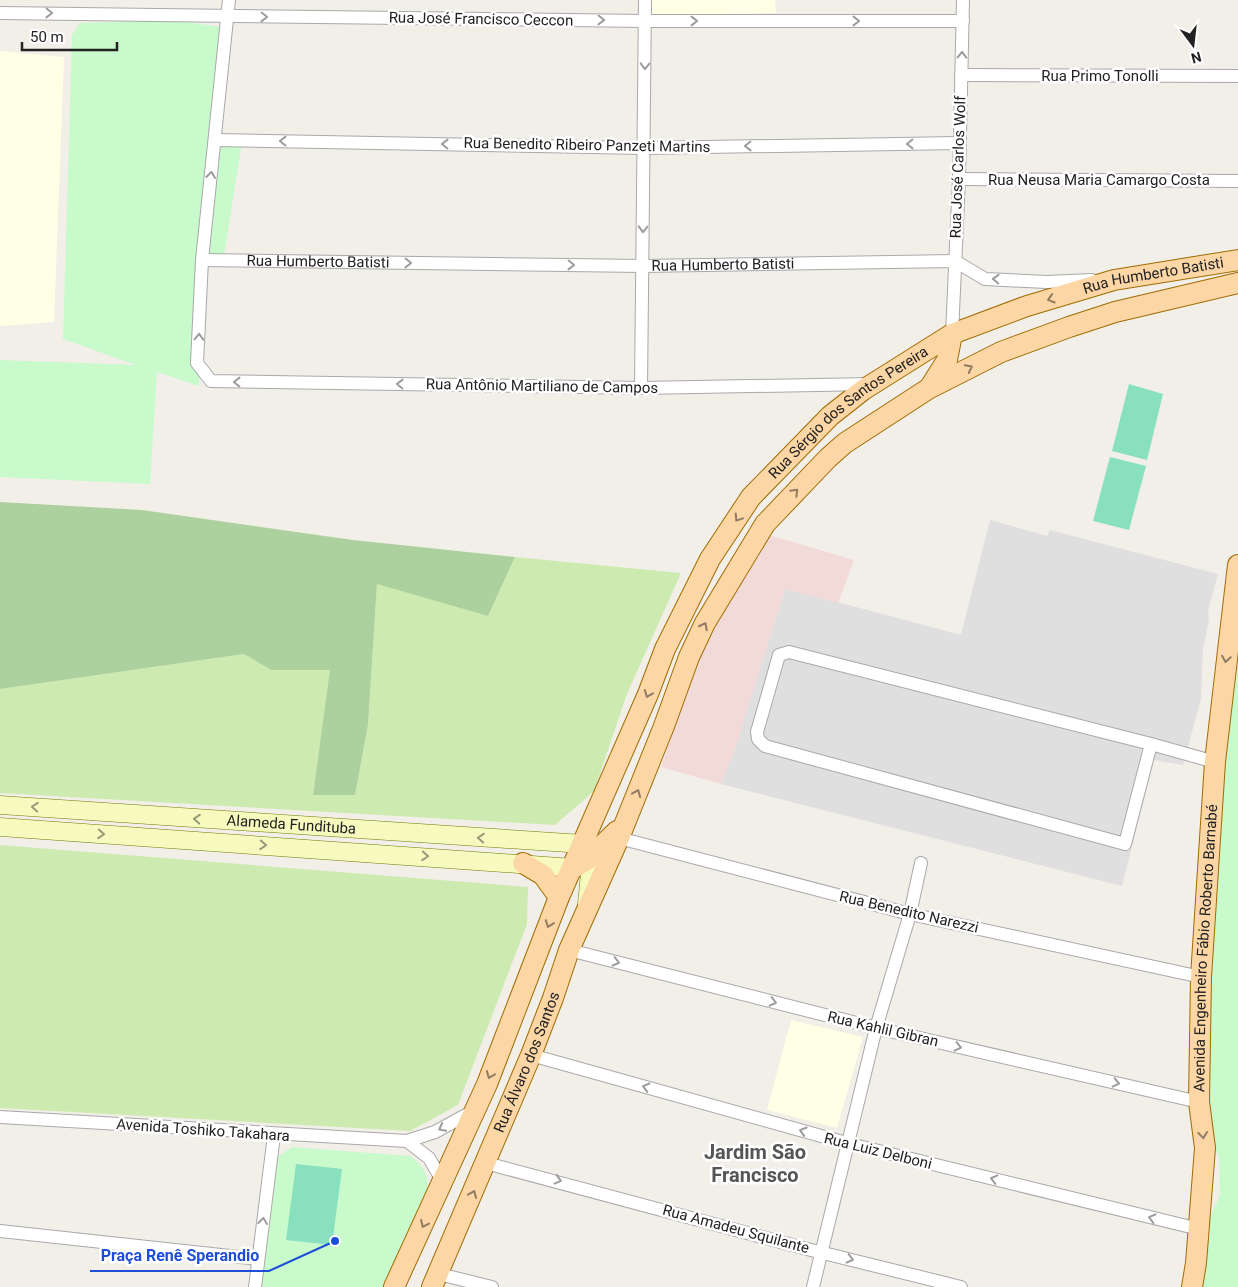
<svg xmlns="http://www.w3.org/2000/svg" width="1238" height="1287" viewBox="0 0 1238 1287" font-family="Roboto,sans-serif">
  <rect width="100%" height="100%" fill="#f2efe9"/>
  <path fill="#e0dfdf" d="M990 520 1047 536 1050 530 1218 574 1208 611 1209 619 1203 650 1201 699 1183 765 1154 760 1122 886 721 784 785 588 961 635Z"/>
  <path fill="#f2dad9" d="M769 535 854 560 838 603 785 589 734 752 721 784 661 767 695 667 726 608Z"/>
  <g fill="#ffffe5">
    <path d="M652 0H775L776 13 652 15Z"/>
    <path d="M0 51 64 57 54 322 0 326Z"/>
    <path d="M791 1020 863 1037 837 1128 767 1110Z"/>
  </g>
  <g fill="#cdebb0">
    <path d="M515 557 681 573 627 694 594 791 555 825 0 793V689L244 654 271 670H331L313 795H355L368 725 377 583 488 616Z"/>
    <path d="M0 845 528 887 527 924 458 1105 410 1131 0 1108Z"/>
  </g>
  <path fill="#add19e" d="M0 502 142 510 353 540 515 557 488 616 377 584 368 725 355 795H313L330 670H271L244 654 0 689Z"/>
  <g fill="#c8facc">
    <path d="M173 20 221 27 199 386 157 372 150 484 0 477V360L136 365 63 339 72 35 80 23Z"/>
    <path d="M216 142H242L224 256 208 255Z"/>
    <path d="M1238 636V1287H1202L1205 1270 1207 1224 1220 1195 1219 1156 1212 1146 1209 1135 1210 950 1222 776Z"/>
    <path d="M292 1147 410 1156C424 1165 431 1178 426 1195L385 1287H260L275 1159Z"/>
  </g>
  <g fill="#88e0be">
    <path d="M1129 384 1163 394 1147 460 1112 451Z"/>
    <path d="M1110 457 1146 466 1129 530 1093 521Z"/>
    <path d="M296 1164 342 1169 332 1245 286 1240Z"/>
  </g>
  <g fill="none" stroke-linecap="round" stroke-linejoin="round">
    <defs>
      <g id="street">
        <path d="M229 0 202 260 197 363 211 381 641 388 871 384"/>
        <path d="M0 13 645 21H963"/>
        <path d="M961 75 1238 76"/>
        <path d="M215 140 644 148 959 143"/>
        <path d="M959 179 1238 181"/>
        <path id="s1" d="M202 260 643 266 955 261 985 279 1046 282 1092 280"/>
        <path d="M952 334 959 179 963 0"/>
        <path d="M641 388 645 0"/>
        <path d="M1151 744 1125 844 765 746 758 739 757 732 779 655 789 652 1151 744 1215 762"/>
        <path d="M619 838 910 914 1201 977"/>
        <path d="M569 950 876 1028 1199 1102"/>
        <path d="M531 1055 850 1144 1199 1229"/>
        <path d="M0 1117 407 1141 435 1132 475 1110"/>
        <path d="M407 1141 429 1158 443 1182"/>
        <path d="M486 1163 807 1249 961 1287"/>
        <path d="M0 1231 258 1259"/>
        <path d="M439 1274 492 1287"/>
        <path d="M255 1287 274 1135"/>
        <path d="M813 1287 876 1028 910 914 921 863"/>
      </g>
      <g id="secondary">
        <path id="s2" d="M0 805 583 844 590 874 587 904"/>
        <path d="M0 827 573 868"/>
      </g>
      <g id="primary">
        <path d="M930 387 947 360 952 334"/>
        <path d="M523 863 543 875 559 897"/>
        <path d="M573 868 587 860 617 831"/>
        <path id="s3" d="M394 1287 487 1084 559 897 648 694 665 649 710 559 751 497 830 416 863 390 952 334 1027 306 1114 280 1238 260"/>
        <path id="s4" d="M432 1287 531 1055 553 998 569 950 619 838 664 726 689 657 705 623 765 524 828 458 845 443 928 389 1001 352 1069 327 1115 312 1238 283"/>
        <path id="s5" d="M1192 1287 1196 1263 1205 1148 1199 1102 1201 977 1215 762 1238 565"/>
      </g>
    </defs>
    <use href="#street" stroke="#a9a9a9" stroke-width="14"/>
    <use href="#secondary" stroke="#707d05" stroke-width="19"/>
    <use href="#primary" stroke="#a06b00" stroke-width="22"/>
    <use href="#street" stroke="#fff" stroke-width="12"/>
    <use href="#secondary" stroke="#f7fabf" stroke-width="18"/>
    <use href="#primary" stroke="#fcd6a4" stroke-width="20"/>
  </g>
  <defs><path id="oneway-chevron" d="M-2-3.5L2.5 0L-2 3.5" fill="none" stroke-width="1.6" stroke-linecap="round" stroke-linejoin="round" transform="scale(1.25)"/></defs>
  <g stroke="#9c9c9c">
    <use href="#oneway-chevron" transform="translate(49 13) rotate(1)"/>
    <use href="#oneway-chevron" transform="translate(264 17) rotate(1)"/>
    <use href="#oneway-chevron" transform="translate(601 20) rotate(1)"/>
    <use href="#oneway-chevron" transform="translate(694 21)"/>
    <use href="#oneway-chevron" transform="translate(856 21)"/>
    <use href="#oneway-chevron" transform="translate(962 55) rotate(-89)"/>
    <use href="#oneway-chevron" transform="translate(645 66) rotate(91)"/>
    <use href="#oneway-chevron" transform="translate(283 141) rotate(-179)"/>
    <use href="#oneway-chevron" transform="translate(445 144) rotate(-179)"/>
    <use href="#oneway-chevron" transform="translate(910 144) rotate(179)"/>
    <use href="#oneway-chevron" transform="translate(748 146) rotate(179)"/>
    <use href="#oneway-chevron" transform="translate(211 175) rotate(-84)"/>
    <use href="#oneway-chevron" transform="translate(643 229) rotate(91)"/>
    <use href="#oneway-chevron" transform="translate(408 263) rotate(1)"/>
    <use href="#oneway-chevron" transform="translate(571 265) rotate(1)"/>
    <use href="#oneway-chevron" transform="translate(996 279) rotate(-178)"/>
    <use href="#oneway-chevron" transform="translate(199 337) rotate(-88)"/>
    <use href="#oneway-chevron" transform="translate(237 382) rotate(-179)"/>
    <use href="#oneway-chevron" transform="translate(400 384) rotate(-179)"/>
    <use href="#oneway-chevron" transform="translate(616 962) rotate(14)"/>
    <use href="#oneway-chevron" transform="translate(773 1002) rotate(14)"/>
    <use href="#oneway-chevron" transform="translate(958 1047) rotate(13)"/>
    <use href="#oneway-chevron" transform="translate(1116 1083) rotate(13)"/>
    <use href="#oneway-chevron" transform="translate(646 1087) rotate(-164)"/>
    <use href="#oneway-chevron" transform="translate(442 1128) rotate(152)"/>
    <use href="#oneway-chevron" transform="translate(803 1131) rotate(-164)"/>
    <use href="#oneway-chevron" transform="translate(994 1179) rotate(-166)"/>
    <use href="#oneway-chevron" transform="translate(558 1180) rotate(15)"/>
    <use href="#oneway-chevron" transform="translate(1152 1218) rotate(-166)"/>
    <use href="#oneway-chevron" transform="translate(263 1221) rotate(-83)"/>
    <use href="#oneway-chevron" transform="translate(850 1259) rotate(14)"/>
  </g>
  <g stroke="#8f7c63">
    <use href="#oneway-chevron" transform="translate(1051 299) rotate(163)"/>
    <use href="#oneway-chevron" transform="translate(969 368) rotate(-27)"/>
    <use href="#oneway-chevron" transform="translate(795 492) rotate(-45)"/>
    <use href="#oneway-chevron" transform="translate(738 518) rotate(124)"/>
    <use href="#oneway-chevron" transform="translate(704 626) rotate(-63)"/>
    <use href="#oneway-chevron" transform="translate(1226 659) rotate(99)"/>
    <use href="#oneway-chevron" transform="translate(648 694) rotate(112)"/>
    <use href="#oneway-chevron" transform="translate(637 793) rotate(-68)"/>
    <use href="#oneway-chevron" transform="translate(549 924) rotate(110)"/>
    <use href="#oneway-chevron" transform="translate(490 1075) rotate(112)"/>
    <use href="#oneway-chevron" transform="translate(1203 1135) rotate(83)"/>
    <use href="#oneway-chevron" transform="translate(473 1194) rotate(-67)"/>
    <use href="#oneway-chevron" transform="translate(424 1224) rotate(115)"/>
  </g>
  <g stroke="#979978">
    <use href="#oneway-chevron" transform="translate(35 807) rotate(-176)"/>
    <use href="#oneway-chevron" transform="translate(197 819) rotate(-176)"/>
    <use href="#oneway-chevron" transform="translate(101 834) rotate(4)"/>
    <use href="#oneway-chevron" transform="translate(481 838) rotate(-176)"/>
    <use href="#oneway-chevron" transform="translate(263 845) rotate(4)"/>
    <use href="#oneway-chevron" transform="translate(425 856) rotate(4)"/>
  </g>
  <g text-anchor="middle" stroke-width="5" stroke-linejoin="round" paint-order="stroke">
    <g font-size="15" fill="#222" stroke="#fff">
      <text transform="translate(481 19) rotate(1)" y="5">Rua José Francisco Ceccon</text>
      <text x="1100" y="81">Rua Primo Tonolli</text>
      <text transform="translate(587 145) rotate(1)" y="5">Rua Benedito Ribeiro Panzeti Martins</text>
      <text transform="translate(958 167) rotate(-88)" y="5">Rua José Carlos Wolf</text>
      <text x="1099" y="185">Rua Neusa Maria Camargo Costa</text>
      <text dy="5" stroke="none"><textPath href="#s1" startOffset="116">Rua Humberto Batisti</textPath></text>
      <text dy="5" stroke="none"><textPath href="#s1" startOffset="521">Rua Humberto Batisti</textPath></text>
      <text dy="5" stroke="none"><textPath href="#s3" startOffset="1339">Rua Humberto Batisti</textPath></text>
      <text transform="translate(542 386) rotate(1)" y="5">Rua Antônio Martiliano de Campos</text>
      <text dy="5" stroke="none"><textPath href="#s3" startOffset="998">Rua Sérgio dos Santos Pereira</textPath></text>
      <text dy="5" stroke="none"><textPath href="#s2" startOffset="292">Alameda Fundituba</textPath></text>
      <text transform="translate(909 912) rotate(13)" y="5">Rua Benedito Narezzi</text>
      <text dy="5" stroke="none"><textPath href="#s5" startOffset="340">Avenida Engenheiro Fábio Roberto Barnabé</textPath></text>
      <text transform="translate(883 1029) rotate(13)" y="5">Rua Kahlil Gibran</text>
      <text dy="5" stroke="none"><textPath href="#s4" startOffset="244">Rua Álvaro dos Santos</textPath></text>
      <text transform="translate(203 1130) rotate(4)" y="5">Avenida Toshiko Takahara</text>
      <text transform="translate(878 1151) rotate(14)" y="5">Rua Luiz Delboni</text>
      <text transform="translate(736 1229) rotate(15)" y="5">Rua Amadeu Squilante</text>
    </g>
    <g font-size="20" font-weight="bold" fill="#555" stroke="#fff">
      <text x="755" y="1159">Jardim São<tspan x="755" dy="23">Francisco</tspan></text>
    </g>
  </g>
  <path fill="none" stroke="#1d4ed8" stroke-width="2" d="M335 1241L269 1271H90"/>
  <circle fill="#1d4ed8" stroke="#fff" stroke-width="2" cx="335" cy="1241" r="5"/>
  <g font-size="16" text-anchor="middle" font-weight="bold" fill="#1d4ed8" stroke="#fff" stroke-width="5" stroke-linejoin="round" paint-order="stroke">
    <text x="180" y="1261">Praça Renê Sperandio</text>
  </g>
  <g transform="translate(1193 45) rotate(165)" stroke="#ffffff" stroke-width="4" paint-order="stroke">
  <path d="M0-4L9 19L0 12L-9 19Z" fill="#222222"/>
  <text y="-8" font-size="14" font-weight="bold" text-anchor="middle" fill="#222222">N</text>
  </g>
  <path d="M22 42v8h95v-8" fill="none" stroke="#222222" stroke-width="2.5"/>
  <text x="30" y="42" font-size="15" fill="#222222" stroke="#ffffff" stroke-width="4" paint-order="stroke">50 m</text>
</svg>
